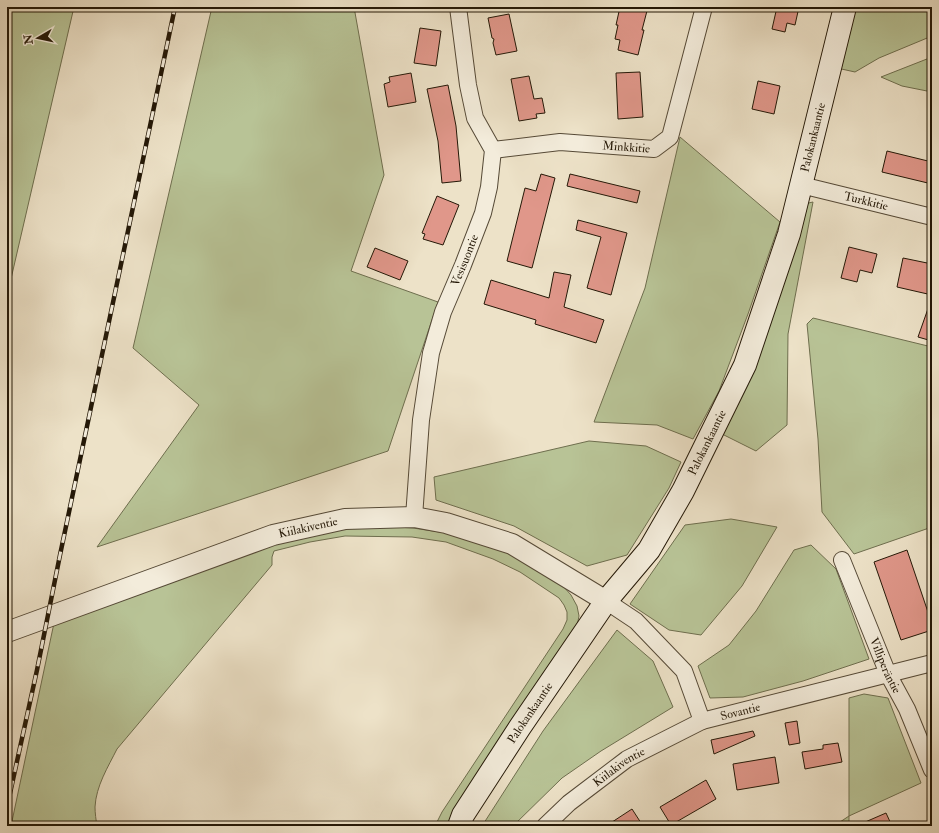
<svg xmlns="http://www.w3.org/2000/svg" width="939" height="833" viewBox="0 0 939 833" font-family="'IM FELL Double Pica',serif">
  <rect width="100%" height="100%" fill="#ede2c8"/>
  <filter id="stains"><feTurbulence type="fractalNoise" baseFrequency=".005" numOctaves="4"/><feColorMatrix values="0 0 0 0 .2 0 0 0 0 .09 0 0 0 0 .02 0 0 0 .5 -.17"/></filter>
  <radialGradient id="worn" r=".72"><stop offset=".6" stop-color="#630" stop-opacity="0"/><stop offset="1" stop-color="#630" stop-opacity=".3"/></radialGradient>
  <g fill="#b8c396" stroke="#6e6e4e">
    <path d="M7 7H74L7 296Z"/>
    <path d="M212 7H354L384 175 351 271 438 302 388 451 97 547 199 405 133 348Z"/>
    <path d="M852 7H932V36L879 58 855 72 837 68Z"/>
    <path d="M932 57V92L902 86 881 77Z"/>
    <path d="M680 137 780 222 748 314 719 391 693 439 657 425 594 422 645 288Z"/>
    <path d="M813 202 788 334 787 425 756 451 718 432 804 204Z"/>
    <path d="M813 318 932 347V527L854 554 822 512 818 439 807 324Z"/>
    <path d="M589 441 646 446 681 462 669 488 627 555 587 566 514 526 436 500 434 477Z"/>
    <path d="M731 519 777 527 742 586 701 635 669 630 630 604 685 525Z"/>
    <path d="M379 526 413 528 446 533 506 552 563 586 571 595 577 606 579 616 577 626 451 826H435L442 812 563 629 567 620V612L564 605 559 598 520 572 493 559 446 542 412 537 345 536 310 542 274 551 272 557V565L117 749C108 767 96 786 95 807 95 813 96 820 97 826H11L54 623 276 543 345 528Z"/>
    <path d="M811 545 836 569 869 659 803 681 743 697 710 698 698 666 729 645 756 611 794 550Z"/>
    <path d="M617 630 653 661 673 707 601 751 562 778 513 826H482L543 731Z"/>
    <path d="M864 694 888 698 921 783 849 816V826H834L849 816V698Z"/>
  </g>
  <g fill="#e0978a" stroke="#241807">
    <path d="M620 7H648L642 30H644L638 55 618 50 620 40 615 39 618 25H616Z"/>
    <path d="M777 7H799L795 25 787 23 785 32 772 29Z"/>
    <path d="M509 14 517 51 496 55 493 43 494 39 492 38 488 18Z"/>
    <path d="M420 28 441 31 436 66 414 63Z"/>
    <path d="M640 72 643 117 618 119 616 73Z"/>
    <path d="M411 73 416 102 388 107 384 84 390 82 389 77Z"/>
    <path d="M529 76 534 99 542 98 545 113 536 114 537 118 519 121 511 79Z"/>
    <path d="M758 81 780 86 774 114 752 109Z"/>
    <path d="M448 85 456 126 461 181 442 183 438 141 427 89Z"/>
    <path d="M887 151 932 162V184L882 172Z"/>
    <path d="M541 174 555 178 532 268 507 261 525 188 536 191Z"/>
    <path d="M570 174 640 191 637 203 567 186Z"/>
    <path d="M437 196 459 205 443 245 423 239 425 234 422 233Z"/>
    <path d="M578 220 627 233 611 295 587 288 601 237 576 230Z"/>
    <path d="M849 247 877 254 872 273 860 270 857 282 841 278Z"/>
    <path d="M375 248 408 261 400 280 367 267Z"/>
    <path d="M903 258 932 264V295L897 287Z"/>
    <path d="M554 272 571 275 564 307 604 320 596 343 535 324 536 320 484 304 491 280 549 298Z"/>
    <path d="M930 303H932V341L918 337Z"/>
    <path d="M907 550 932 624V630L901 640 874 562Z"/>
    <path d="M797 721 800 743 789 745 785 723Z"/>
    <path d="M753 731 755 736 714 754 711 740Z"/>
    <path d="M838 743 842 762 805 769 802 752 823 749V745Z"/>
    <path d="M775 757 779 783 737 790 733 764Z"/>
    <path d="M706 780 716 799 671 825 660 807Z"/>
    <path d="M632 809 643 826H606Z"/>
    <path d="M886 813 892 826H856Z"/>
  </g>
  <g fill="none" stroke-linecap="round" stroke-linejoin="round">
    <defs>
      <g id="minor">
        <path id="s1" d="M493 150 560 142 654 149 670 137 704 7"/>
        <path id="s2" d="M801 185 932 217"/>
        <path id="s3" d="M414 517 421 420 431 353 443 312 463 265 483 213 489 187 493 150 475 118 468 85 458 7"/>
        <path id="s4" d="M842 560 888 674 907 709 932 770"/>
        <path id="s5" d="M606 601 636 621 684 671 702 721 932 663"/>
        <path id="s6" d="M545 826 569 803 627 759 702 721"/>
      </g>
      <g id="tertiary">
        <path id="s7" d="M7 632 273 535 345 519 414 517 446 523 512 544 606 601"/>
      </g>
      <g id="secondary">
        <path id="s8" d="M459 826 463 815 520 727 606 601 649 550 683 491 745 365 789 234 845 7"/>
      </g>
    </defs>
    <use href="#minor" stroke="#564a37" stroke-width="18"/>
    <use href="#tertiary" stroke="#564a37" stroke-width="22"/>
    <use href="#secondary" stroke="#241807" stroke-width="24"/>
    <use href="#minor" stroke="#f3ecdb" stroke-width="16"/>
    <use href="#tertiary" stroke="#f3ecdb" stroke-width="20"/>
    <use href="#secondary" stroke="#f3ecdb" stroke-width="22"/>
    <defs>
      <path id="rail" d="M7 807 37 670 60 555 175 7"/>
    </defs>
    <use href="#rail" stroke="#241807" stroke-width="4.5"/>
    <use href="#rail" stroke="#f3ecdb" stroke-width="3" stroke-dasharray="9" stroke-linecap="butt"/>
  </g>
  <g text-anchor="middle" stroke-width="3" stroke-linejoin="round" paint-order="stroke">
    <g font-size="12" fill="#241807" stroke="#f3ecdb">
      <text dy="4" stroke="none"><textPath href="#s8" startOffset="782">Palokankaantie</textPath></text>
      <text dy="4" stroke="none"><textPath href="#s1" startOffset="134">Minkkitie</textPath></text>
      <text dy="4" stroke="none"><textPath href="#s2" startOffset="67">Turkkitie</textPath></text>
      <text dy="4" stroke="none"><textPath href="#s3" startOffset="264">Vesisuontie</textPath></text>
      <text dy="4" stroke="none"><textPath href="#s8" startOffset="458">Palokankaantie</textPath></text>
      <text dy="4" stroke="none"><textPath href="#s7" startOffset="319">Kiilakiventie</textPath></text>
      <text dy="4" stroke="none"><textPath href="#s4" startOffset="114">Villiperäntie</textPath></text>
      <text dy="4" stroke="none"><textPath href="#s5" startOffset="198">Sovantie</textPath></text>
      <text dy="4" stroke="none"><textPath href="#s8" startOffset="134">Palokankaantie</textPath></text>
      <text dy="4" stroke="none"><textPath href="#s6" startOffset="95">Kiilakiventie</textPath></text>
    </g>
  </g>
  <rect width="939" height="833" fill="none" stroke="#ede2c8" stroke-width="24"/>
  <rect x="8" y="8" width="923" height="817" fill="none" stroke="#241807" stroke-width="2"/>
  <rect x="12" y="12" width="915" height="809" fill="none" stroke="#241807"/>
  <g transform="translate(38 38) rotate(261)" stroke="#f3ecdb" stroke-width="3" paint-order="stroke">
  <path d="M0-3L7 15L0 10L-7 15Z" fill="#241807"/>
  <text y="-6" font-size="11" font-weight="bold" text-anchor="middle" fill="#241807">N</text>
  </g>
  <rect width="100%" height="100%" filter="url(#stains)"/>
  <rect width="100%" height="100%" fill="url(#worn)"/>
</svg>
